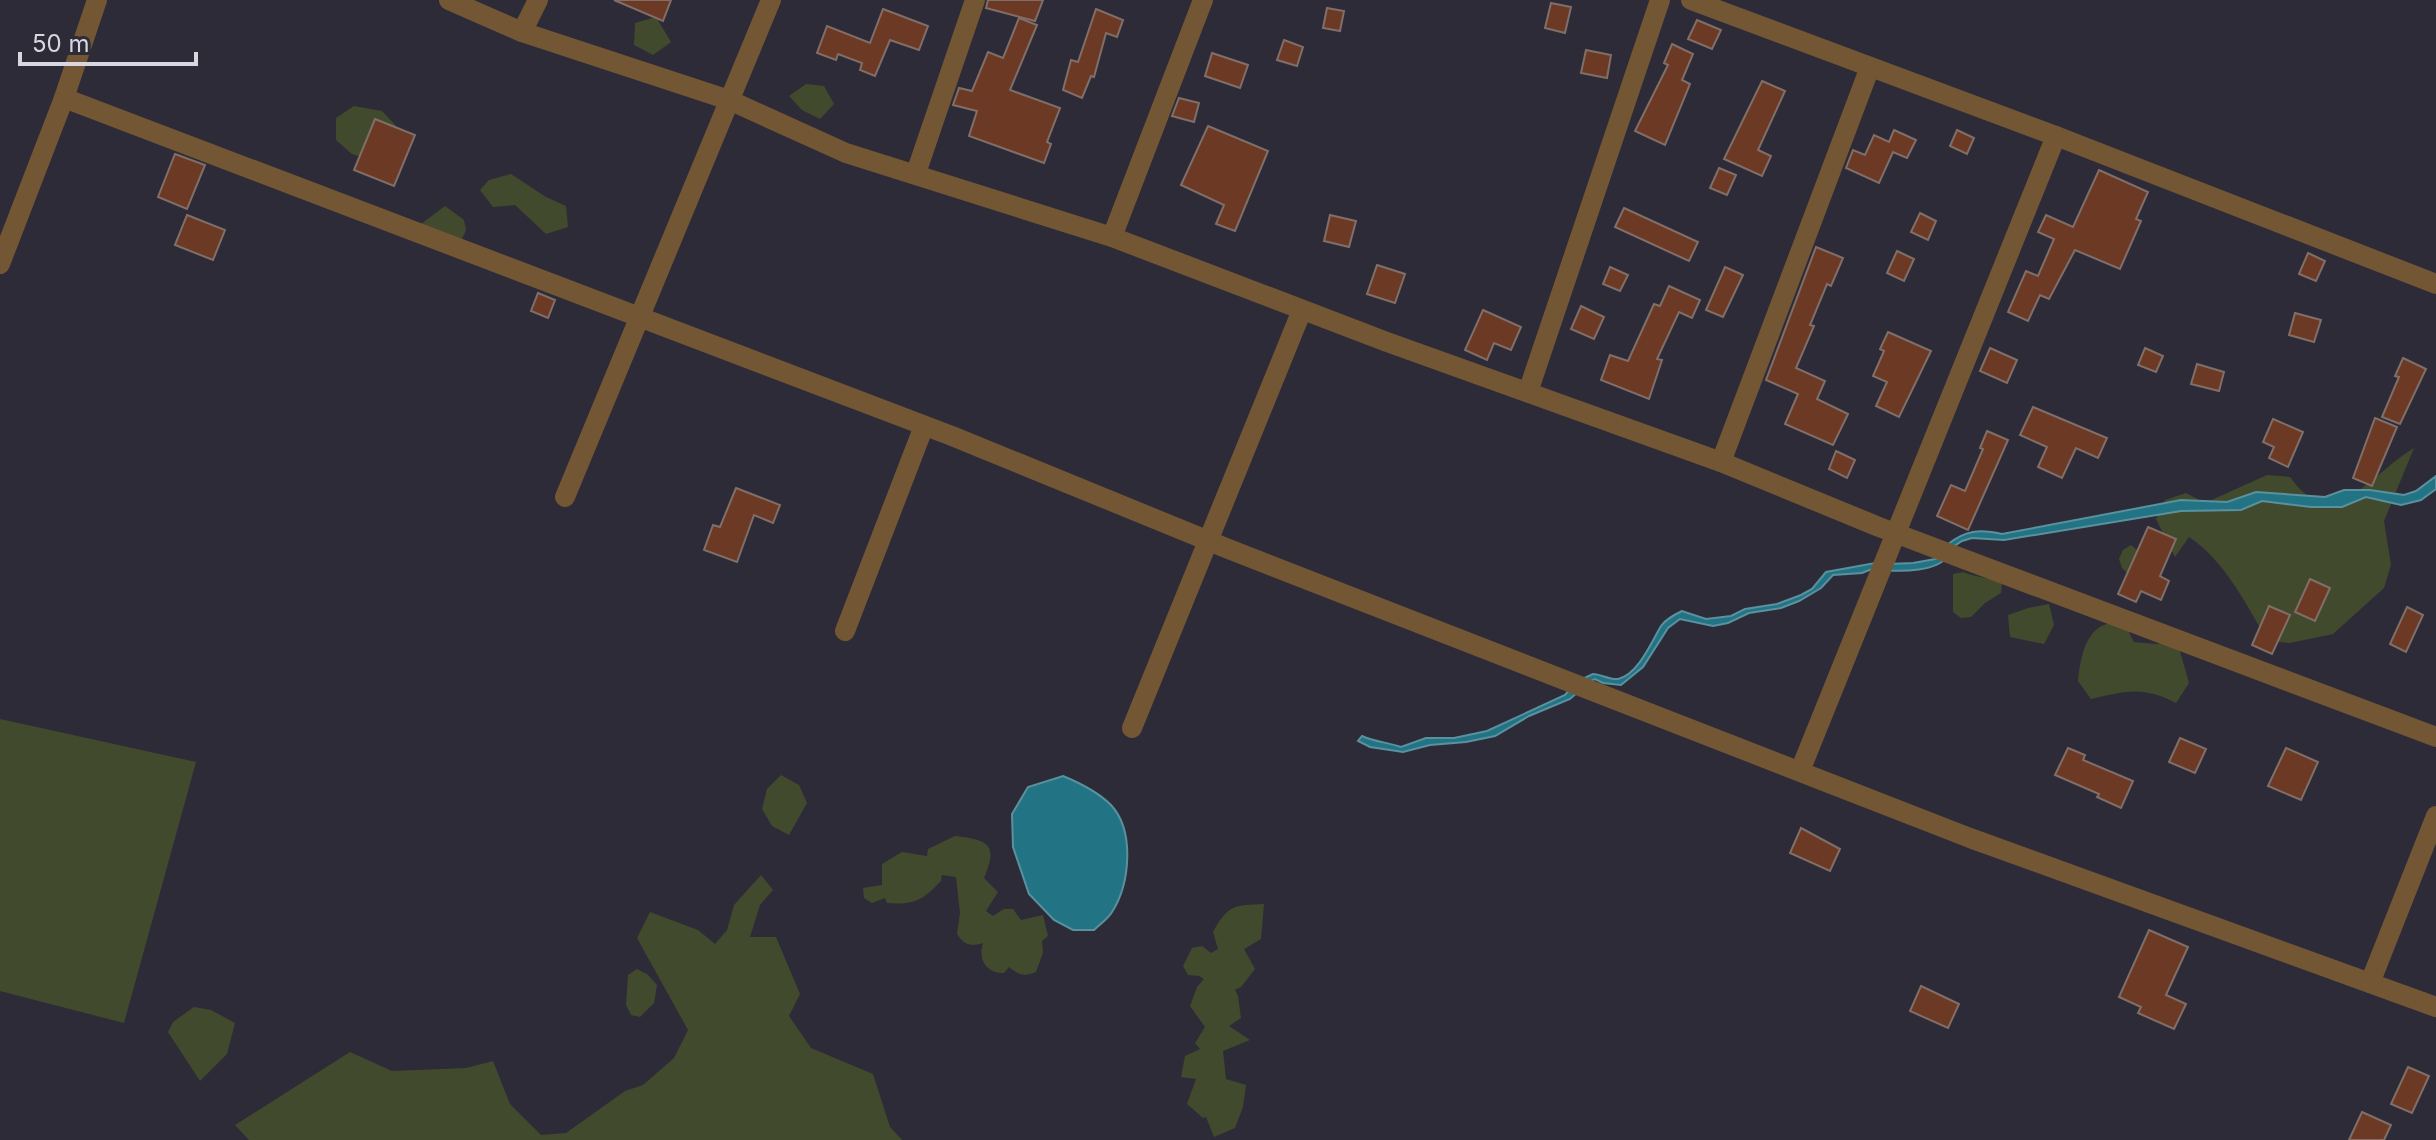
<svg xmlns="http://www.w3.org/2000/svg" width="2436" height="1140" viewBox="0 0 2436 1140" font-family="Inter,sans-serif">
  <rect width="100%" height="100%" fill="#2e2b38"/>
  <g fill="#414a2d">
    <path d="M656 17 671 42 653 55 634 45 635 23Z"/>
    <path d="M806 84 824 86 834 104 820 119 802 110 789 96Z"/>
    <path d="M354 106 382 111 397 127 392 149 373 161 352 154 336 140V118Z"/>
    <path d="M511 174 546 197 566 206 568 227 546 234 515 205 493 207 480 190 489 180Z"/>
    <path d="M445 206 464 220 466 230 462 239 421 224Z"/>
    <path d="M2414 448 2384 521 2391 565 2384 588 2333 634 2290 643 2268 641C2245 603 2226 562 2189 537L2175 557 2156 519 2165 500 2186 493 2205 503 2267 475 2290 477C2333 538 2372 472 2414 448Z"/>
    <path d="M2131 545 2153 563 2129 575 2122 568 2119 559 2123 550Z"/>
    <path d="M1963 572C1977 578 1991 577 2002 584L2001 593 1985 603 1971 617 1961 618 1953 612V574Z"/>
    <path d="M2049 604 2054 625 2044 644 2010 637 2008 615 2028 608Z"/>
    <path d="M2123 621 2134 642 2156 644 2177 641 2189 683 2176 703C2142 686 2127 691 2091 699L2078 681C2080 662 2084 633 2104 625 2109 622 2117 622 2123 621Z"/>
    <path d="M0 719 196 762 124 1023 0 991Z"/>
    <path d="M781 775 799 785 807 803 789 835 772 826 762 809 767 789Z"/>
    <path d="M955 836C987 840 999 843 984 878L998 892 986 911 993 916 1004 909H1013L1021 920 1043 915 1048 936 1042 941 1043 953 1036 972C1024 977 1019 975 1009 967L1004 973C986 973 978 960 983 943 971 947 964 945 957 934L960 913 956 877 942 875 941 881C922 901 914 905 887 903L885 898 872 903 864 898 863 888 882 885V864L902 852 927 856 928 849Z"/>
    <path d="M761 875 773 890 760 905 750 937H776L800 994 789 1016 811 1048 873 1074 890 1127 902 1140H249L235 1125 350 1052 392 1071 466 1068 493 1061 510 1104 541 1135 566 1133 625 1091 643 1085 674 1058 688 1030 637 938 650 912 698 930 715 944 727 930 734 905Z"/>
    <path d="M1264 904 1261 939 1244 949 1255 969 1241 987 1235 990 1238 996 1241 1018 1229 1026 1250 1040 1223 1051 1226 1079 1246 1085 1243 1107 1235 1128 1214 1137 1206 1117 1203 1118 1187 1104 1196 1079 1181 1077 1185 1056 1200 1049 1195 1043 1205 1027 1190 1006 1197 987 1204 979 1199 976 1188 975 1183 966 1192 948 1202 946 1211 953 1218 949 1213 932C1228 905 1234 905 1264 904Z"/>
    <path d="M637 969 647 974 657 985 654 1003 640 1017 631 1015 626 1005 628 975Z"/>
    <path d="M194 1007 211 1010 235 1023 227 1054 200 1081 168 1032 173 1022Z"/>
  </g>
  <g fill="#227484" stroke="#59919f" stroke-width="2">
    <path d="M2436 476V489L2421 500 2401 505 2366 497 2342 507H2311L2262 501 2241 510 2181 511 2004 540 1972 538 1962 541 1953 547 1947 545C1965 530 1980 529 2002 534L2181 500 2227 502 2256 492 2325 497 2344 490H2370L2404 495 2416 491Z"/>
    <path d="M1947 557C1937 571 1902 572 1885 570L1888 564 1913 563Z"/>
    <path d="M1875 563 1872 569 1862 573 1833 575 1821 588 1799 601 1781 608 1749 613 1728 623 1713 626 1680 619 1668 628 1643 667 1621 685 1603 683 1595 679 1584 684 1582 679 1593 674C1601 674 1609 680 1618 679 1638 675 1652 641 1661 626 1666 619 1674 615 1682 611L1706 619 1731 616 1745 609 1777 604 1801 595 1812 589 1826 572Z"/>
    <path d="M1571 688 1578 692 1570 699 1529 716 1495 736 1466 742 1430 745 1403 752 1370 747 1358 741 1362 736C1375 742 1387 742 1401 747L1426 738H1454L1487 731 1565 695Z"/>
    <path d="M1063 776C1080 783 1097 791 1111 805 1135 831 1130 884 1112 912 1108 919 1100 924 1094 930H1073L1054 920 1029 894 1013 847 1012 814 1028 787Z"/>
  </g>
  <g fill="#6c3925" stroke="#806f68" stroke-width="2">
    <path d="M614 0H671L663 21Z"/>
    <path d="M988 0H1043L1035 21 986 8Z"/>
    <path d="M1551 3 1571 7 1565 33 1545 28Z"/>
    <path d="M1327 8 1344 11 1340 31 1323 28Z"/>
    <path d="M883 9 928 26 919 50 890 40 875 76 860 70 862 63 838 54 836 60 817 53 827 26 870 43Z"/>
    <path d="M1096 9 1123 20 1117 37 1106 33 1094 77 1091 76 1082 98 1063 90 1071 60 1078 62Z"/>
    <path d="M1019 18 1037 25 1010 90 1060 108 1047 142 1051 144 1044 163 969 136 977 111 953 105 959 88 972 91 988 52 1003 58Z"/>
    <path d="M1697 20 1721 30 1712 49 1688 39Z"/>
    <path d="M1284 40 1303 47 1297 66 1277 60Z"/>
    <path d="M1672 44 1693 54 1682 80 1690 84 1665 145 1635 131 1668 65 1664 63Z"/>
    <path d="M1586 50 1611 55 1607 78 1581 73Z"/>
    <path d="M1212 53 1248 65 1240 88 1205 76Z"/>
    <path d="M1762 81 1785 91 1758 150 1771 156 1762 176 1724 159Z"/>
    <path d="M1179 98 1199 103 1194 122 1172 116Z"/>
    <path d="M375 119 415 135 394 186 354 170Z"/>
    <path d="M1208 126 1268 151 1235 231 1216 224 1224 205 1181 185Z"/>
    <path d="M1894 130 1916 140 1907 158 1893 152 1879 183 1846 168 1853 150 1865 155 1874 135 1889 142Z"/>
    <path d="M1957 130 1974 138 1967 154 1950 146Z"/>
    <path d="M175 154 205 165 187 209 158 197Z"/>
    <path d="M1719 168 1736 175 1727 195 1710 188Z"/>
    <path d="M2099 170 2148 192 2136 219 2141 221 2120 269 2075 250 2049 299 2040 295 2028 321 2008 312 2026 271 2038 276 2054 239 2038 232 2046 215 2073 227Z"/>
    <path d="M1624 208 1698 242 1689 261 1615 227Z"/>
    <path d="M1920 213 1936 221 1928 240 1911 232Z"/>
    <path d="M187 215 225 230 213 260 175 245Z"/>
    <path d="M1330 215 1356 221 1349 247 1324 241Z"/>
    <path d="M1816 247 1843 258 1831 286 1827 284 1810 325 1814 326 1796 368 1825 381 1817 399 1848 414 1833 445 1785 424 1798 394 1766 380Z"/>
    <path d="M1897 251 1914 259 1904 281 1887 273Z"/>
    <path d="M2308 253 2325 261 2316 281 2299 274Z"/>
    <path d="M1377 265 1405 274 1395 303 1367 294Z"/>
    <path d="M1610 267 1628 275 1620 291 1603 284Z"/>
    <path d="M1725 267 1743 275 1723 317 1706 310Z"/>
    <path d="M1669 286 1700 300 1692 318 1679 312 1657 359 1662 360 1649 399 1601 380 1610 355 1628 361 1654 304 1660 306Z"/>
    <path d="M538 293 555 300 548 318 531 311Z"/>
    <path d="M1581 306 1604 317 1594 339 1571 329Z"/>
    <path d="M1483 310 1521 327 1511 350 1494 343 1487 360 1465 350Z"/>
    <path d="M2295 313 2321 320 2314 342 2289 335Z"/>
    <path d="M1888 332 1931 351 1899 417 1876 406 1887 382 1873 376 1884 351 1880 349Z"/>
    <path d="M1990 348 2017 360 2007 383 1980 371Z"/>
    <path d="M2145 348 2163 356 2156 372 2138 365Z"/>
    <path d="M2403 358 2426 369 2400 424 2382 417 2399 377 2395 376Z"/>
    <path d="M2197 364 2224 372 2219 391 2191 384Z"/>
    <path d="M2033 407 2107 438 2098 458 2076 448 2062 478 2038 467 2047 447 2020 435Z"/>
    <path d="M2375 418 2397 427 2372 486 2353 478Z"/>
    <path d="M2273 419 2303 432 2288 467 2269 458 2274 447 2263 442Z"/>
    <path d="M1987 431 2008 440 1968 530 1937 516 1951 485 1965 491 1983 449 1980 448Z"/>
    <path d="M1836 451 1855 460 1847 478 1829 469Z"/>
    <path d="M736 488 780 505 773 523 754 515 737 562 704 550 713 525 720 527Z"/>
    <path d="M2148 527 2176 539 2160 576 2169 581 2161 600 2141 591 2136 602 2118 594Z"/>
    <path d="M2310 579 2330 588 2315 621 2295 612Z"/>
    <path d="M2269 606 2290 615 2272 654 2252 645Z"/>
    <path d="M2407 607 2423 615 2406 652 2390 644Z"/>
    <path d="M2180 738 2206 749 2195 773 2169 762Z"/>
    <path d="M2068 748 2085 755 2083 760 2133 781 2121 808 2097 797 2099 794 2055 775Z"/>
    <path d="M2286 748 2318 762 2301 800 2268 786Z"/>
    <path d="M1801 828 1840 849 1830 871 1790 853Z"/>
    <path d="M2149 930 2188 947 2166 995 2186 1004 2174 1029 2138 1013 2141 1007 2119 997Z"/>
    <path d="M1921 986 1959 1004 1948 1028 1910 1011Z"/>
    <path d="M2408 1067 2429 1076 2412 1113 2391 1104Z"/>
    <path d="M2362 1112 2391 1125 2384 1140H2349Z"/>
  </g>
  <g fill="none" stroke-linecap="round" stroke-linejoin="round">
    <g stroke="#735734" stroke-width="20">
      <path d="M449 0 522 32 729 100 846 153 1112 237 1387 342 1721 462 1879 527 2436 737"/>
      <path d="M1691 0 2056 136 2436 284"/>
      <path d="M522 32 538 0"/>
      <path d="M64 98 952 436 1226 548 1970 838 2436 1007"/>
      <path d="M916 173 975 0"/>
      <path d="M1112 237 1203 0"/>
      <path d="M0 264 64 98 97 0"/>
      <path d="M1528 392 1660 0"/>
      <path d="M1721 462 1870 67"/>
      <path d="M565 497 771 0"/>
      <path d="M845 631 924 426"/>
      <path d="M1132 728 1302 310"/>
      <path d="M1800 771 2056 136"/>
      <path d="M2370 983 2436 816"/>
    </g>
  </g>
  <path d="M20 52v12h176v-12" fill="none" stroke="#d8d6de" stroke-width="4"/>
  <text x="32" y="52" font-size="24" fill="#d8d6de" stroke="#2e2b38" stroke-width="6" paint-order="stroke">50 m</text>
</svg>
